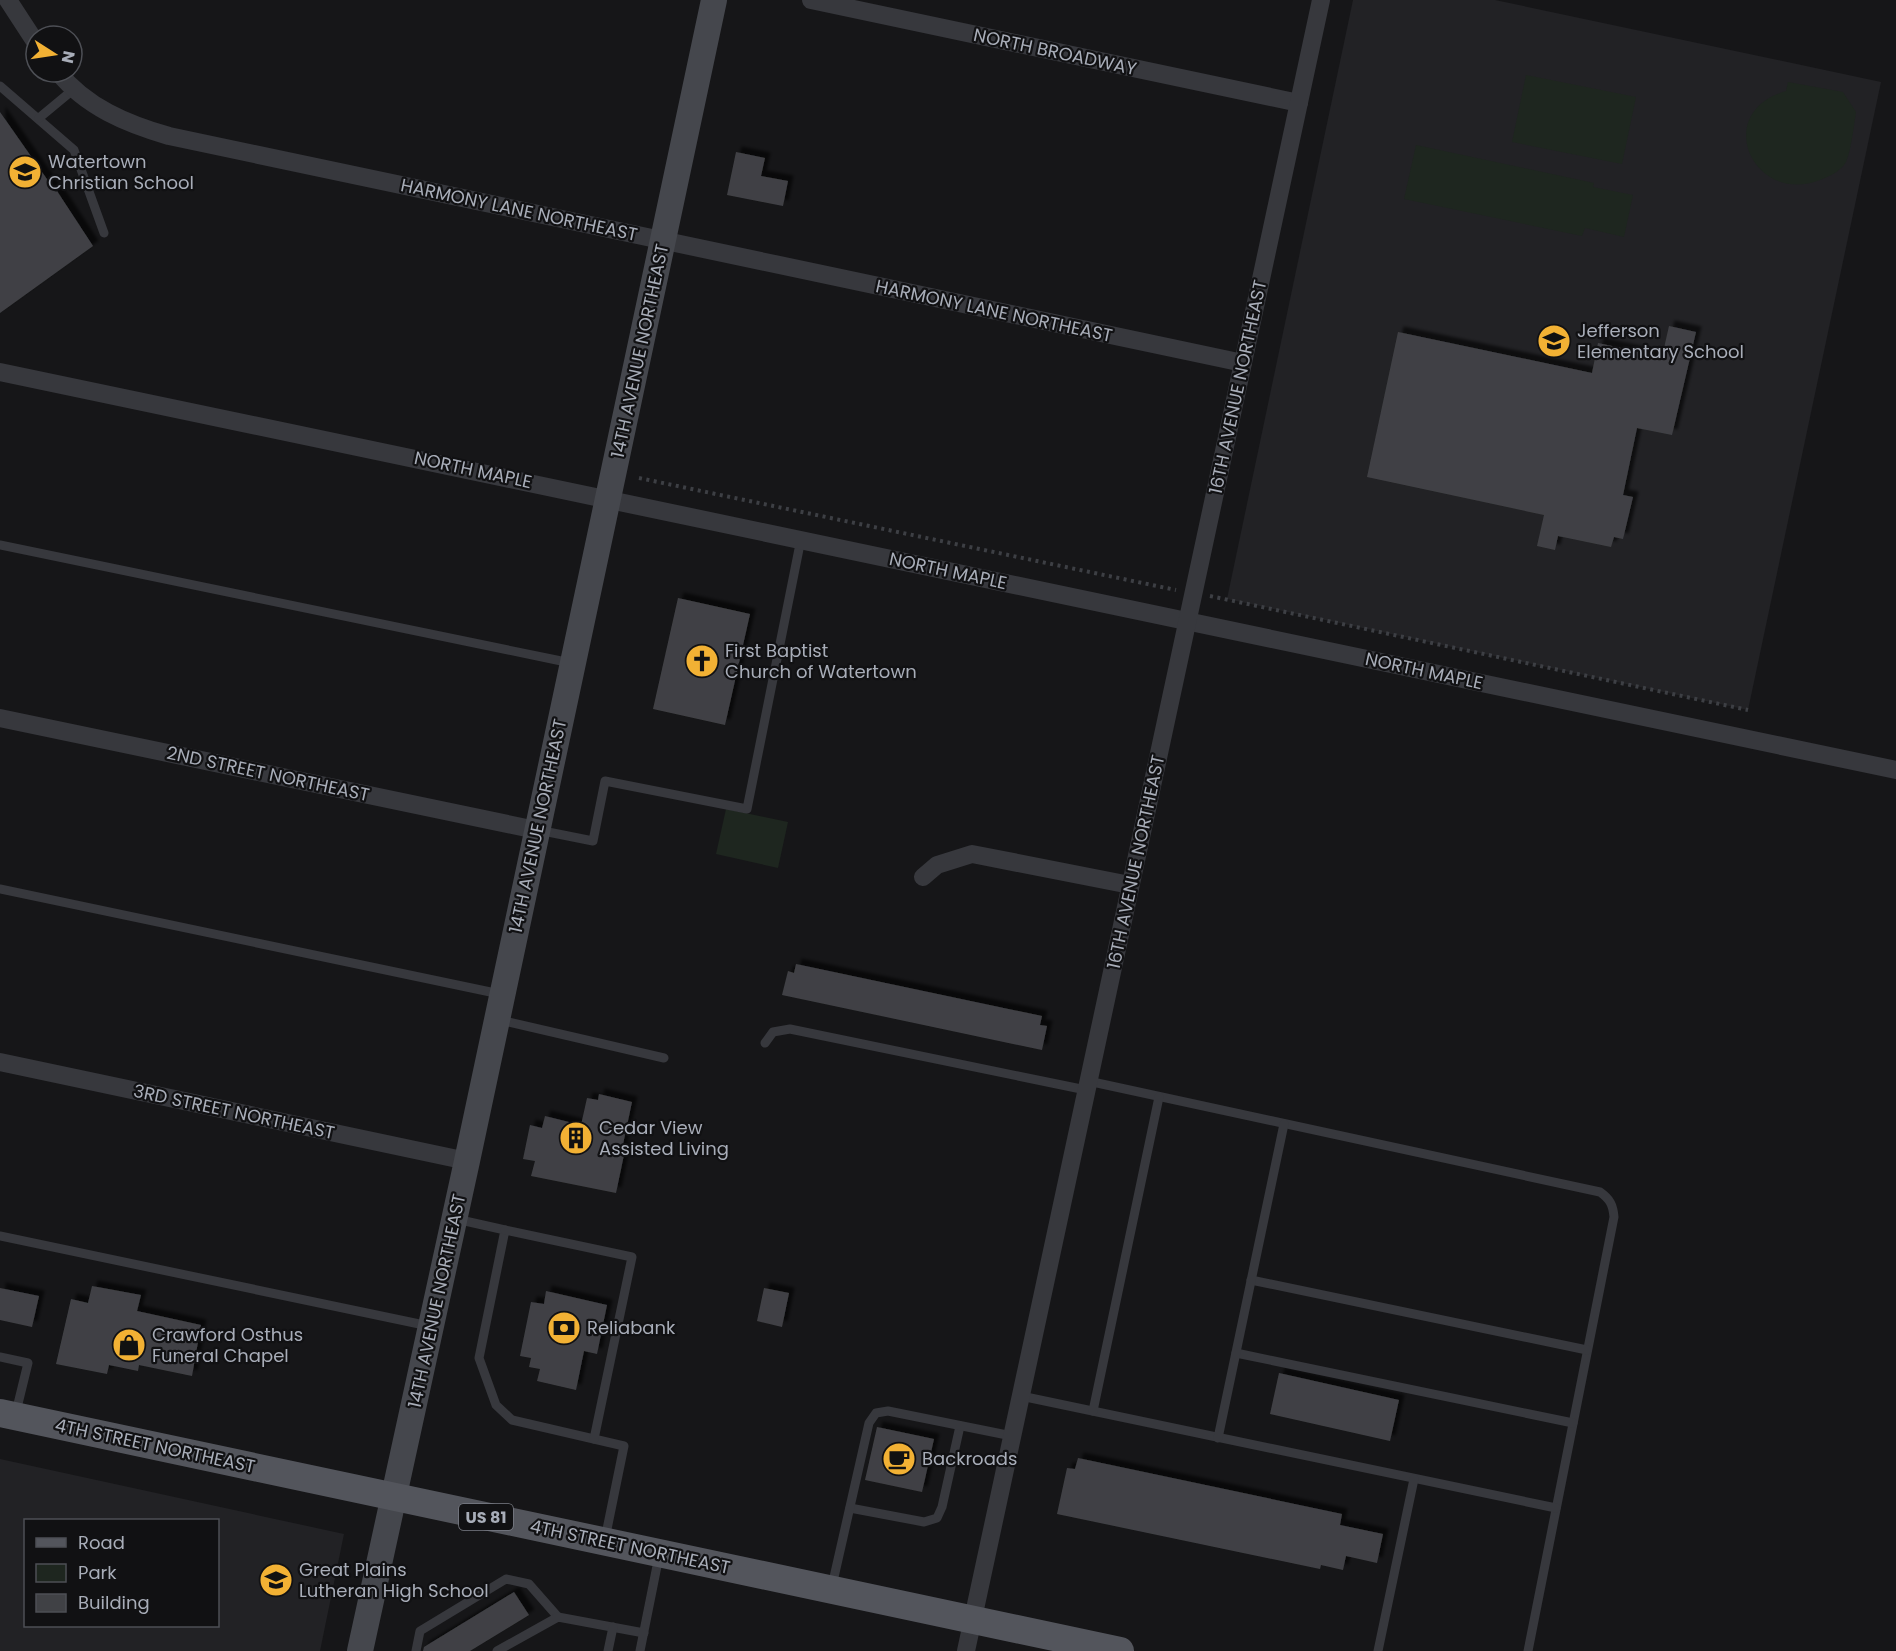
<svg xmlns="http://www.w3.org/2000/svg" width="1896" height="1651" viewBox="0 0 1896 1651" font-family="Poppins,sans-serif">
  <defs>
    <filter id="shadow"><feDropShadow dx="5.5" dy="-5.5" stdDeviation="1.5" flood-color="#0009"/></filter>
  </defs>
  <rect width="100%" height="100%" fill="#161618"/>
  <g fill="#222225" fill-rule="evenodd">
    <path d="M1353 0H1495L1881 82 1748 710 1227 599Z"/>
    <path d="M0 1459 344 1534 320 1651H0ZM218 1520V1626H26V1520Z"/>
  </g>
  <g fill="#1e261f">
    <path d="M1526 75 1636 97 1622 164 1512 142Z"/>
    <path d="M1788 82 1843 92 1856 112C1854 125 1851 151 1846 162 1841 171 1830 176 1820 180 1753 206 1711 112 1786 91Z"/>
    <path d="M1416 145 1594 183 1593 187 1633 195 1624 237 1585 228 1582 236 1404 199Z"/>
    <path d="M726 809 788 822 778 868 716 854Z"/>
  </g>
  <g fill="#404145" filter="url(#shadow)">
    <path d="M0 112 56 192 57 191 93 246 0 313Z"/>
    <path d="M736 152 765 158 761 176 788 181 783 206 727 195Z"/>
    <path d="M1669 326 1696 332 1672 435 1637 428 1623 495 1633 497 1623 539 1614 537 1611 547 1558 536 1555 550 1537 546 1544 515 1367 477 1398 332 1592 373 1598 343 1662 357Z"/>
    <path d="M678 598 750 614 725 725 653 709Z"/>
    <path d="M796 964 1042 1016 1040 1025 1047 1026 1042 1050 782 995 788 971 794 973Z"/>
    <path d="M599 1094 632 1102 622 1149 625 1150 616 1193 531 1176 535 1161 523 1159 530 1125 542 1128 545 1116 581 1125 587 1098 598 1100Z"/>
    <path d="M92 1286 141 1295 137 1311 201 1325 192 1376 139 1365 138 1371 109 1365 107 1374 56 1364 71 1299 88 1303Z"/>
    <path d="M0 1288 39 1296 32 1327 0 1320Z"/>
    <path d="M764 1288 789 1293 782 1327 757 1321Z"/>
    <path d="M546 1291 607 1305 597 1354 584 1351 576 1390 537 1381 540 1369 529 1367 531 1358 520 1356 531 1302 544 1304Z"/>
    <path d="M1279 1373 1399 1400 1390 1441 1270 1414Z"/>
    <path d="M877 1427 934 1439 922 1492 865 1480Z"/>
    <path d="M1078 1458 1342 1514 1340 1525 1383 1534 1377 1563 1346 1556 1343 1570 1321 1565 1320 1569 1057 1514 1067 1468 1075 1469Z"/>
    <path d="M514 1592 529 1615 470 1651H423L424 1647Z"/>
  </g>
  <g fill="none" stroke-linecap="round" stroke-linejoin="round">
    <g stroke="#3d3f44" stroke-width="4" stroke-dasharray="3 4.5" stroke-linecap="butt">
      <path d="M639 478 1176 590"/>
      <path d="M1210 596 1748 710"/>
    </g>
    <g stroke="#37383d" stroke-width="9">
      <path d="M0 86 74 150 104 233"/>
      <path d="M39 118 74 89"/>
      <path d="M0 545 571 663"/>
      <path d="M538 830 593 841 605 781 747 809 801 539"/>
      <path d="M0 889 500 994"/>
      <path d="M500 1020 664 1058"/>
      <path d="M765 1043 773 1032 790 1029 1086 1090"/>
      <path d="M1088 1081 1600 1192C1610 1199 1613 1205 1614 1217L1528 1651"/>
      <path d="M456 1219 505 1230 479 1358 496 1405 512 1420 624 1446 605 1539"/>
      <path d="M505 1230 632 1257 594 1439"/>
      <path d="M0 1236 429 1326"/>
      <path d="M1251 1280 1587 1350"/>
      <path d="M1236 1353 1573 1423"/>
      <path d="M0 1357 28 1363 16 1412"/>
      <path d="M1021 1396 1556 1508"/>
      <path d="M1093 1411 1159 1097"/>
      <path d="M1218 1438 1284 1124"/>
      <path d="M850 1508 924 1522 937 1518 942 1507 960 1426"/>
      <path d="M832 1586 869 1423 876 1413 888 1411 1012 1436"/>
      <path d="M416 1651 420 1631 506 1579 529 1584 558 1617"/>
      <path d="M497 1651 558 1617 644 1633"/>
      <path d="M608 1651 613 1627"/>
      <path d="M640 1651 659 1556"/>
      <path d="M1378 1651 1414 1479"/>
    </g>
    <g stroke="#37383d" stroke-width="18">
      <path d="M8 0 36 43"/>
      <path d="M811 0 1299 103"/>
      <path d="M58 72C86 107 127 124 169 136L1243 363"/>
      <path d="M0 372 1896 770"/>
      <path d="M0 718 536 830"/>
      <path d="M923 877 937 865 972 854 1130 885"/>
      <path d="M0 1062 467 1161"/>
      <path d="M966 1651 1321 0"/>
    </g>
    <path stroke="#45474d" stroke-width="26" d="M360 1651 467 1161 714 0"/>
    <path stroke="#53555c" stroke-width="28" d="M0 1413 1120 1651"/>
  </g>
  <defs>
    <symbol id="school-disc" viewBox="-11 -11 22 22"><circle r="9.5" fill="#f2b134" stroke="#111113"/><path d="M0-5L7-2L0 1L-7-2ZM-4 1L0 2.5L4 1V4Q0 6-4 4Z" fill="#111"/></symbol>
    <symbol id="church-disc" viewBox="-11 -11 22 22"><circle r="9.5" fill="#f2b134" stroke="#111113"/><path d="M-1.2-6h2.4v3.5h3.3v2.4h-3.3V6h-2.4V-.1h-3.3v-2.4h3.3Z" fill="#111"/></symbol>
    <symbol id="building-disc" viewBox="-11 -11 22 22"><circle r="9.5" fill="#f2b134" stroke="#111113"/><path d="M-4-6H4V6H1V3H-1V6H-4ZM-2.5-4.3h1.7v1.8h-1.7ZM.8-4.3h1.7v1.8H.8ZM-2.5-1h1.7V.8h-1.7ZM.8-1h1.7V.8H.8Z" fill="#111"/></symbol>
    <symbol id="bank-disc" viewBox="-11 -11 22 22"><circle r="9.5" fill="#f2b134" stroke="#111113"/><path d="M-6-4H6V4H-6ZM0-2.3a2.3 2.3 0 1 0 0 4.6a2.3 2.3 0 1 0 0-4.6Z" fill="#111"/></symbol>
    <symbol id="shop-disc" viewBox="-11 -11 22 22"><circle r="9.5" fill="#f2b134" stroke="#111113"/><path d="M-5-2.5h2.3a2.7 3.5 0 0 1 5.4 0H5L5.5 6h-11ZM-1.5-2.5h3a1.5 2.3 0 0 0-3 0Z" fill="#111"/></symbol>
    <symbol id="cafe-disc" viewBox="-11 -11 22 22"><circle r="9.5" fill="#f2b134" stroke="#111113"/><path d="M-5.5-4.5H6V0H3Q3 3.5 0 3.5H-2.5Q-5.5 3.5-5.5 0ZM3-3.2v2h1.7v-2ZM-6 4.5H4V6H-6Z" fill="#111"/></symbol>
  </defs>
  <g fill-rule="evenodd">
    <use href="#school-disc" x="6" y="153" width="38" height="38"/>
    <use href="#school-disc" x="1535" y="322" width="38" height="38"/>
    <use href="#church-disc" x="683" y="642" width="38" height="38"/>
    <use href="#building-disc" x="557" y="1119" width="38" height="38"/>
    <use href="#bank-disc" x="545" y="1309" width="38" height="38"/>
    <use href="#shop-disc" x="110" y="1326" width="38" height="38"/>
    <use href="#cafe-disc" x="880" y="1440" width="38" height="38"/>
    <use href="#school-disc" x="257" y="1561" width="38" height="38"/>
  </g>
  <g text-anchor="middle" stroke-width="4.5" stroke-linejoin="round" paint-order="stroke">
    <rect fill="#111113" stroke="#7b7e86" stroke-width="1.5" x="459" y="1504" width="54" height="26" rx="4.5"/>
    <g font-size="16" font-weight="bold" fill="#a8adb8">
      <text x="486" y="1523">US 81</text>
    </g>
    <g font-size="18" fill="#a8adb8" stroke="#111113">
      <text transform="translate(1055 52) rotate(12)" y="6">NORTH BROADWAY</text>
      <text transform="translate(519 210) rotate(12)" y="6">HARMONY LANE NORTHEAST</text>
      <text transform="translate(994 311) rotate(12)" y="6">HARMONY LANE NORTHEAST</text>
      <text transform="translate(640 351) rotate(-78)" y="6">14TH AVENUE NORTHEAST</text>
      <text transform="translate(1238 387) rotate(-78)" y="6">16TH AVENUE NORTHEAST</text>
      <text transform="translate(473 470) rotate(12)" y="6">NORTH MAPLE</text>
      <text transform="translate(948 571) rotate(12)" y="6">NORTH MAPLE</text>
      <text transform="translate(1424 671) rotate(12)" y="6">NORTH MAPLE</text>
      <text transform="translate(268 774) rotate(12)" y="6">2ND STREET NORTHEAST</text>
      <text transform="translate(538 826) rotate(-78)" y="6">14TH AVENUE NORTHEAST</text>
      <text transform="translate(1136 862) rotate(-78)" y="6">16TH AVENUE NORTHEAST</text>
      <text transform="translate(234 1112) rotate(12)" y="6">3RD STREET NORTHEAST</text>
      <text transform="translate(437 1301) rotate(-78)" y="6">14TH AVENUE NORTHEAST</text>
      <text transform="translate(155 1446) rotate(12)" y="6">4TH STREET NORTHEAST</text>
      <text transform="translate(630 1547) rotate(12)" y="6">4TH STREET NORTHEAST</text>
    </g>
    <g font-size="18" fill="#a8adb8" stroke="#111113" text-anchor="start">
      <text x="48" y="168">Watertown<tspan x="48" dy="21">Christian School</tspan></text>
      <text x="1577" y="337">Jefferson<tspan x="1577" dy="21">Elementary School</tspan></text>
      <text x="725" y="657">First Baptist<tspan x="725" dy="21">Church of Watertown</tspan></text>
      <text x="599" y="1134">Cedar View<tspan x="599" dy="21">Assisted Living</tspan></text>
      <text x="587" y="1334">Reliabank</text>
      <text x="152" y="1341">Crawford Osthus<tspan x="152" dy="21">Funeral Chapel</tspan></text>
      <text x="922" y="1465">Backroads</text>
      <text x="299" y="1576">Great Plains<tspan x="299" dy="21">Lutheran High School</tspan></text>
    </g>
  </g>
  <rect x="24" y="1519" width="195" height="108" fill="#111113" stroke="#4d4f55" stroke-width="1.5"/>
  <rect x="36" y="1538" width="30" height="9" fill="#53555c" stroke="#4d4f55" stroke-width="1.5"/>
  <text x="78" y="1549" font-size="18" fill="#a8adb8">Road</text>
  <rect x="36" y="1564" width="30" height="18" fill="#1e261f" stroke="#4d4f55" stroke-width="1.5"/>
  <text x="78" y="1579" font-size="18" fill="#a8adb8">Park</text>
  <rect x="36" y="1594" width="30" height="18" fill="#404145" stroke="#4d4f55" stroke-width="1.5"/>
  <text x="78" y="1609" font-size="18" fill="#a8adb8">Building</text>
  <g transform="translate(54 54) rotate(102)"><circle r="28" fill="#111113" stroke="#4d4f55" stroke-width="1.5"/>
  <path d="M0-4.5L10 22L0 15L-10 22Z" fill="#f2b134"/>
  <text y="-9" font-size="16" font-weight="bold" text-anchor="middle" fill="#a8adb8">N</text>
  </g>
</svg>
